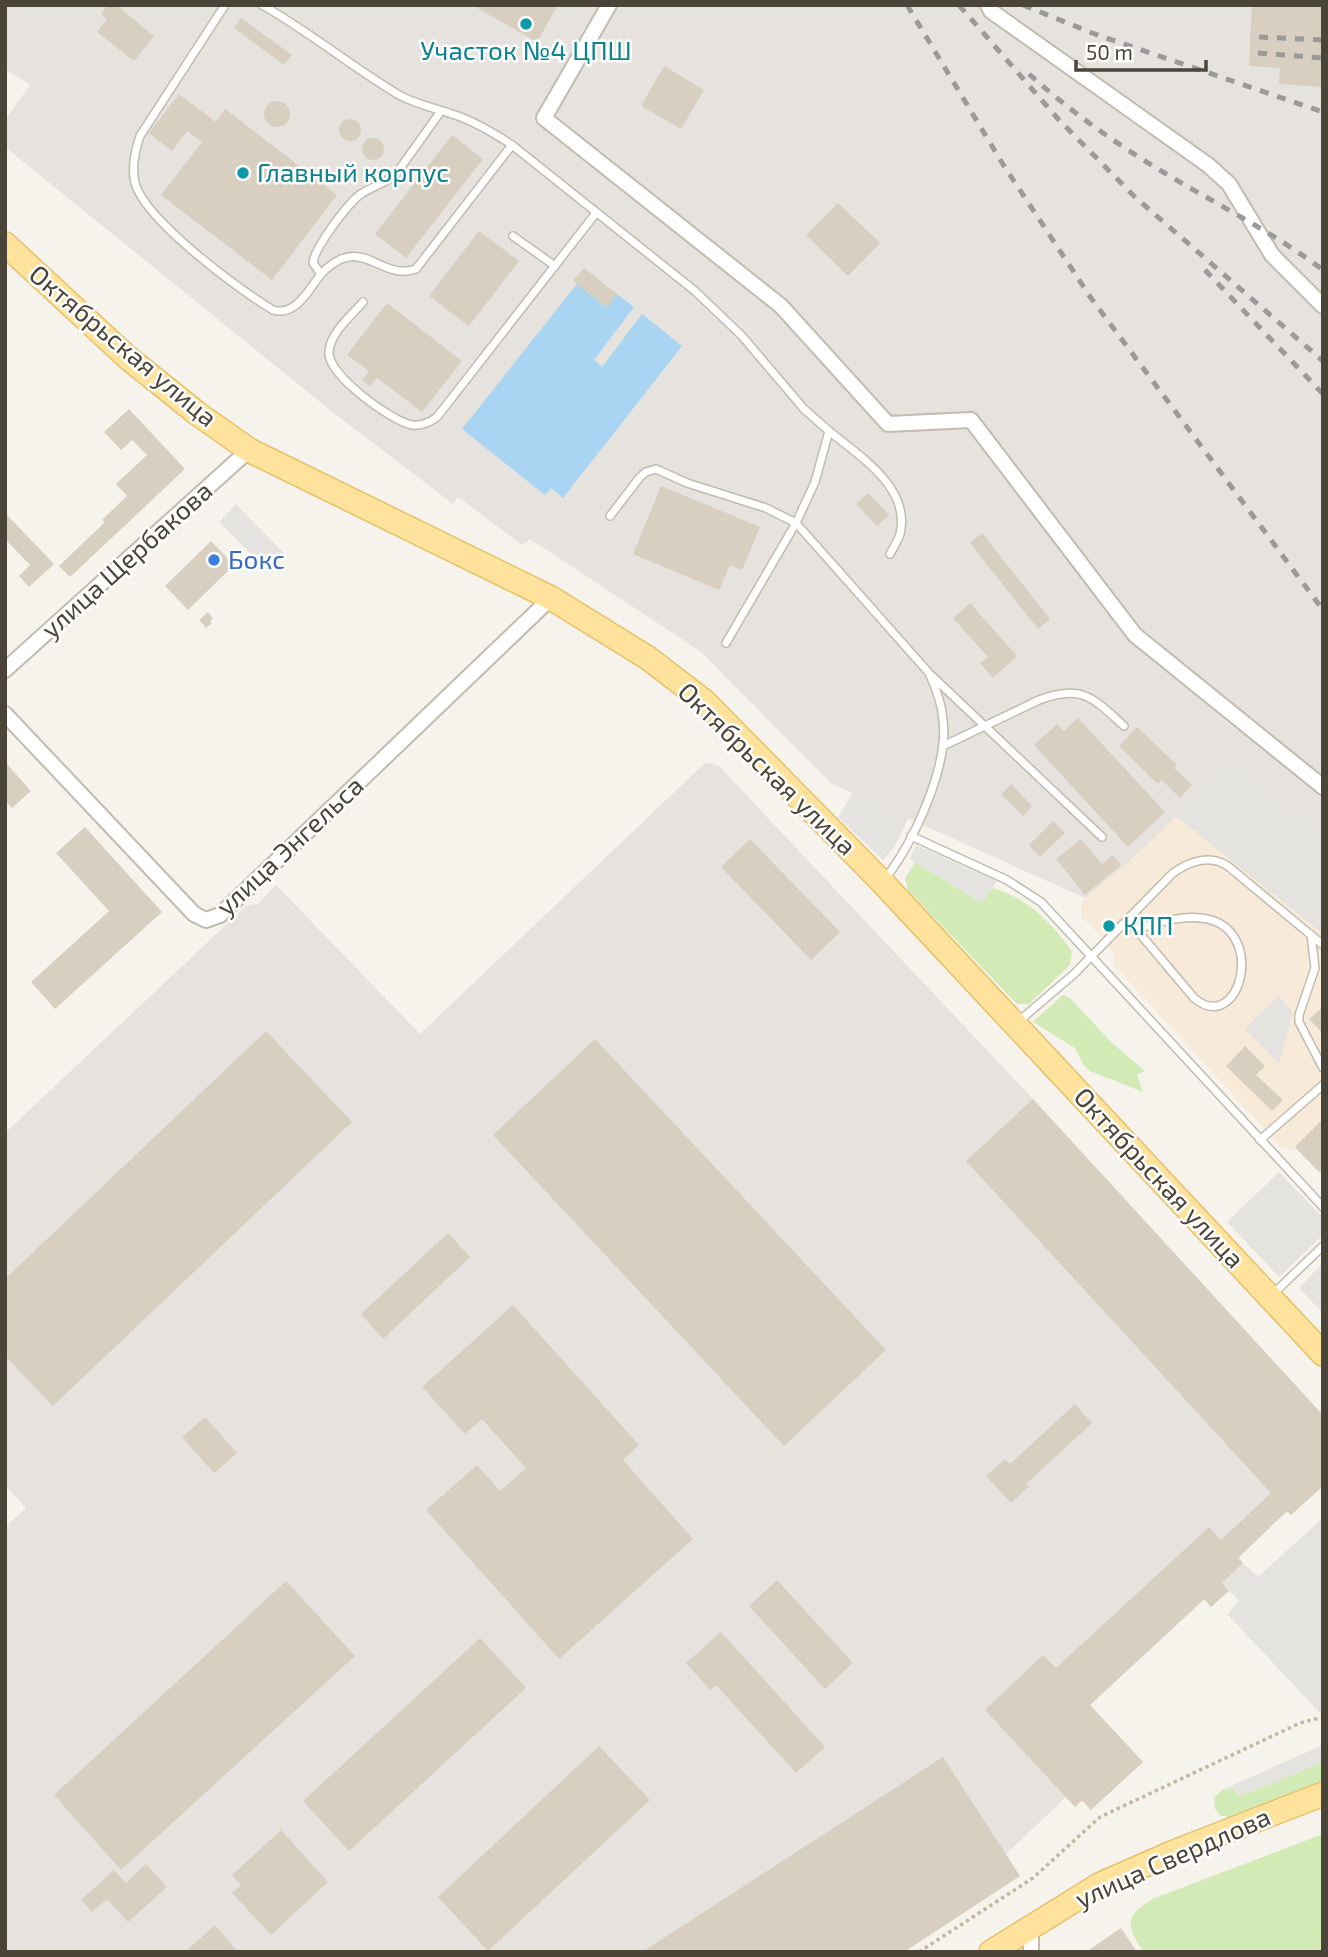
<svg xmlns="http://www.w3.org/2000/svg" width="1328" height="1957" viewBox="0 0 1328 1957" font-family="'Exo 2',sans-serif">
  <rect width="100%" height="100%" fill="#f6f3ec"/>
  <path fill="#f7ead8" d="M1225 759 1323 831V1168L1319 1172 1297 1150 1283 1149 1268 1133 1115 966 1112 950 1107 942 1081 917V903L1085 898 1122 868 1187 807Z"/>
  <g fill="#e6e2dd">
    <path d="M5 5H1323V831L1225 759 1187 807 1122 868 1085 898 832 784 700 651 530 539 522 545 458 497 453 504 330 410 5 147V120L30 85 5 69Z"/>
    <path d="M705 763 718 765 1033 1099 1323 1486 1291 1515 1287 1511 1239 1557 1243 1563 1222 1583 1211 1607 1204 1600 1090 1705 1143 1762 1091 1810 1082 1801 1075 1807 1066 1797 1006 1854 1020 1876 904 1952H5V1527L26 1508 5 1485V1133L246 906 258 904 276 885 420 1034Z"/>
  </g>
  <g fill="#d2eab5">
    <path d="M915 862 982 903 992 888C1027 897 1051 923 1072 951L1070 965 1029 1004H1017L908 890 905 879Z"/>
    <path d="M1063 995 1070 998 1112 1043 1145 1071 1137 1075 1143 1092 1090 1071 1083 1064 1075 1048 1033 1022Z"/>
    <path d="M1323 1762V1780L1232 1817 1221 1816 1215 1809 1214 1798 1222 1790H1234L1240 1796Z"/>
    <path d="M1323 1834V1952H1144C1123 1924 1127 1913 1155 1898Z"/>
  </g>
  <g fill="#e5e3e0">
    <path d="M236 504 286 555 269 572 219 522Z"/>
    <path d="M1225 759 1323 831V934L1177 817 1187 807Z"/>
    <path d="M853 793 908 818 895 846 883 860 838 817Z"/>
    <path d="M916 845 997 881 982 903 910 859Z"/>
    <path d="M1279 996 1293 1012 1279 1064 1244 1029Z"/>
    <path d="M1279 1172 1323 1218V1235L1279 1277 1227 1222Z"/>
    <path d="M1323 1263V1313L1299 1288Z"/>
    <path d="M1323 1518V1716L1227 1614 1239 1601 1222 1583 1243 1563 1258 1577Z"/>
    <path d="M1323 1745V1762L1240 1796 1234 1790H1222Z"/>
  </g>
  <path fill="#a9d4f2" d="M577 284 607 307 617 294 634 307 594 360 602 367 642 314 682 346 563 498 551 488 545 495 462 429Z"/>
  <g fill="#d8cfc1">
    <path d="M108 5H116L154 36 134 61 97 32 107 19 101 14Z"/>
    <path d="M472 5H558L537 42Z"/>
    <path d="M1252 5H1323V87L1279 84 1280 68 1249 66Z"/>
    <path d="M241 18 292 55 284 65 234 28Z"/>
    <path d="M664 66 704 90 681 129 641 106Z"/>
    <path d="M179 94 216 122 225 109 337 195 272 280 161 195 202 142 187 131 172 151 149 133Z"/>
    <circle cx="277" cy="114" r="13"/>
    <circle cx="350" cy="130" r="11"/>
    <path d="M452 135 483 159 406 258 375 234Z"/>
    <circle cx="373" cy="149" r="11"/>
    <path d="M838 203 880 243 848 276 806 235Z"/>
    <path d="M479 231 519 261 469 326 429 296Z"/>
    <path d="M584 268 617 294 607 308 573 281Z"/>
    <path d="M387 303 462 361 422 412 377 378 370 386 362 380 369 371 347 355Z"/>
    <path d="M129 409 185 469 70 577 59 566 105 522 102 520 127 496 116 484 147 455 132 440 121 450 104 432Z"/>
    <path d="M661 486 760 527 742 570 730 565 719 590 633 554Z"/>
    <path d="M868 493 889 515 877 526 856 504Z"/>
    <path d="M5 513 54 564 29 587 19 576 30 565 5 539Z"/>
    <path d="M982 533 1050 619 1038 629 970 543Z"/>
    <path d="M211 541 234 565 188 610 165 586Z"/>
    <path d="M970 603 1017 656 993 678 980 663 988 657 953 618Z"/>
    <path d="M208 612 213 618 210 621 212 623 206 628 199 620Z"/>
    <path d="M1078 718 1165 812 1128 847 1034 745 1057 724 1064 731Z"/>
    <path d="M1137 727 1177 765 1174 768 1192 785 1180 798 1162 780 1158 784 1119 746Z"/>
    <path d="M5 762 31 791 12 808 5 800Z"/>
    <path d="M1011 784 1032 806 1023 816 1001 794Z"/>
    <path d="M1053 821 1065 833 1040 857 1029 845Z"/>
    <path d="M85 827 162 912 55 1009 31 982 109 911 56 853Z"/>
    <path d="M750 839 840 932 811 960 721 867Z"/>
    <path d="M1081 839 1102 864 1113 855 1121 865 1085 895 1056 859Z"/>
    <path d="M1323 1007V1034L1309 1019Z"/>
    <path d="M266 1031 352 1122 53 1406 5 1356V1279Z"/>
    <path d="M595 1039 886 1350 784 1446 493 1135Z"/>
    <path d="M1245 1046 1265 1066 1256 1075 1283 1100 1272 1111 1226 1066Z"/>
    <path d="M1033 1099 1323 1415V1486L1291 1515 1287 1511 1238 1558 1243 1563 1222 1583 1229 1591 1211 1607 1204 1599 1090 1705 1143 1762 1091 1810 1082 1800 1075 1807 985 1710 1043 1655 1056 1668 1209 1527 1221 1540 1271 1493 966 1161Z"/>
    <path d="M1323 1119V1168L1319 1172 1295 1147Z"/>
    <path d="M448 1233 470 1257 383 1339 361 1314Z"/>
    <path d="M513 1305 639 1445 623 1460 693 1539 559 1659 426 1510 477 1465 500 1491 526 1468 482 1419 465 1434 422 1387Z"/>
    <path d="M1075 1404 1092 1423 1026 1484 1029 1486 1011 1503 986 1476 1005 1459 1010 1464Z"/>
    <path d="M205 1417 237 1453 214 1473 182 1437Z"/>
    <path d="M777 1580 853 1663 825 1689 749 1606Z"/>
    <path d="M286 1581 355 1656 121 1870 54 1795Z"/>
    <path d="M721 1632 825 1747 796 1773 716 1685 710 1690 686 1663Z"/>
    <path d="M480 1638 526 1688 349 1851 303 1801Z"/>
    <path d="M599 1746 650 1800 488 1951 438 1897Z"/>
    <path d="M943 1757 1020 1876 904 1952H642Z"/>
    <path d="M281 1830 328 1882 271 1935 232 1893 241 1885 232 1875Z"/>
    <path d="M146 1864 167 1887 128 1922 107 1899 92 1912 81 1900 114 1870 126 1883Z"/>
    <path d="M215 1925 238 1952H185Z"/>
    <path d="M1121 1928 1137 1952H1086Z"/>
  </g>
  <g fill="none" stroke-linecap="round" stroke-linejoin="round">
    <defs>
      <g id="lane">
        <path d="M225 5 140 136C135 151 131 167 135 183 145 220 239 290 273 310 296 317 309 289 321 274L313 263C314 248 349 202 361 194 373 186 386 183 396 174L441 111"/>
        <path d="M262 5C310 32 352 67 399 95 417 105 436 108 455 115 476 122 494 133 512 145L695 291 742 336 804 409 829 431 815 482 796 523 929 673C936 688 942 704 943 720 949 767 913 843 885 879"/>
        <path d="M513 236 555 266"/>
        <path d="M321 274C362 231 379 282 416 269L512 145"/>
        <path d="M363 302C351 316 331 332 329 351 326 374 391 421 412 425 422 426 429 423 437 417L596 213"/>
        <path d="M829 431C859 456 911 487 900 534 898 541 893 548 890 554"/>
        <path d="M610 516 640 477 646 472 656 469 687 483 766 508 796 523 726 643"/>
        <path d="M932 676 1102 837"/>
        <path d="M943 746 1039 700C1082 684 1092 697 1124 726"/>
        <path d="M911 836 1007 880 1041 902 1323 1207"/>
        <path d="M1126 921 1136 929 1194 998C1241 1037 1269 925 1201 918 1180 915 1156 924 1136 929"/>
        <path d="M1311 935 1315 968 1299 1015V1022L1323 1068"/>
        <path d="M1019 1021 1074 974 1173 873C1190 861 1211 854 1229 867L1323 945"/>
        <path d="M1260 1140 1323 1085"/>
        <path d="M1273 1294 1323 1246"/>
      </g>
      <g id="street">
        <path d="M609 5 544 118 781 306 888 424 971 420 1135 635 1323 787"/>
        <path d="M988 5 991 11 1208 165 1229 184 1272 255 1323 306"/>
        <path d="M5 670 249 450"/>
        <path d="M5 714 194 914 206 920 220 915 551 598"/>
        <path d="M1031 1952V1926"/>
      </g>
      <g id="primary">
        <path d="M5 244 127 357 198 414 249 450 551 598 648 658 704 701 882 882 1323 1354"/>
        <path d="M991 1952 1099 1885 1174 1852 1323 1794"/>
      </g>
    </defs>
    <use href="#lane" stroke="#c2bbae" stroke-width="10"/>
    <use href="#street" stroke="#c2bbae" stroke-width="18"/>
    <use href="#primary" stroke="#e6c16a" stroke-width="26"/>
    <path stroke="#c4b79f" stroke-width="3.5" stroke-dasharray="3.5 3.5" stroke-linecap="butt" d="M919 1952 1033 1878 1100 1817 1300 1723 1323 1717"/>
    <use href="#lane" stroke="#fff" stroke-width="7"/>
    <use href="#street" stroke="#fff" stroke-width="14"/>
    <use href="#primary" stroke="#ffe39c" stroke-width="23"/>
    <g stroke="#9a9a9a" stroke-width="5" stroke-dasharray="9 9" stroke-linecap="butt">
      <path d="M907 5 1004 166 1091 298 1323 610"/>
      <path d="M959 5 1059 120 1135 197 1323 361"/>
      <path d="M1023 5 1092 33 1323 112"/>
      <path d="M1259 37 1323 40"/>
      <path d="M1258 53 1323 58"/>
      <path d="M1029 74C1071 112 1119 146 1168 175 1220 206 1274 233 1323 270"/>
      <path d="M1205 270 1323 394"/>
    </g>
  </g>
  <g fill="#0f9aa8" stroke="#fff" stroke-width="2.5">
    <circle cx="526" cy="24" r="7"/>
    <circle cx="243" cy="173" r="7"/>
    <circle cx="1109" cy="926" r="7"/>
  </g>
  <circle fill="#3f7fe0" stroke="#fff" stroke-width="2.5" cx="214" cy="560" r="7"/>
  <g text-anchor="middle" stroke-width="5" stroke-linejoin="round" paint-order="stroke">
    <g font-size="26" fill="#0d838f" stroke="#fff" text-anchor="start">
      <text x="526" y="60" text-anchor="middle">Участок №4 ЦПШ</text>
      <text x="257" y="182">Главный корпус</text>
      <text x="1123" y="935">КПП</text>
    </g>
    <g font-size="26" fill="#4b4439" stroke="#fff">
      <text transform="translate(123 346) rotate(40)" y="9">Октябрьская улица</text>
      <text transform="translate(127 560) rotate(-42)" y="9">улица Щербакова</text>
      <text transform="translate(767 769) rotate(44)" y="9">Октябрьская улица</text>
      <text transform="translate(290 846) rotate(-43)" y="9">улица Энгельса</text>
      <text transform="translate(1159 1178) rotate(47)" y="9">Октябрьская улица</text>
      <text transform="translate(1173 1858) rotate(-24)" y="9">улица Свердлова</text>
    </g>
    <g font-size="26" fill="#366cbe" stroke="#fff" text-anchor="start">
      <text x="228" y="569">Бокс</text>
    </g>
  </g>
  <rect width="1328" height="1957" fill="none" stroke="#4b4439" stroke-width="14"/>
  <path d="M1076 60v10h130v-10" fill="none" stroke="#4b4439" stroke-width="3.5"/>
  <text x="1086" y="60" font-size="21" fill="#4b4439" stroke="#ffffff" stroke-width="5" paint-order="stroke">50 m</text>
</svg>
